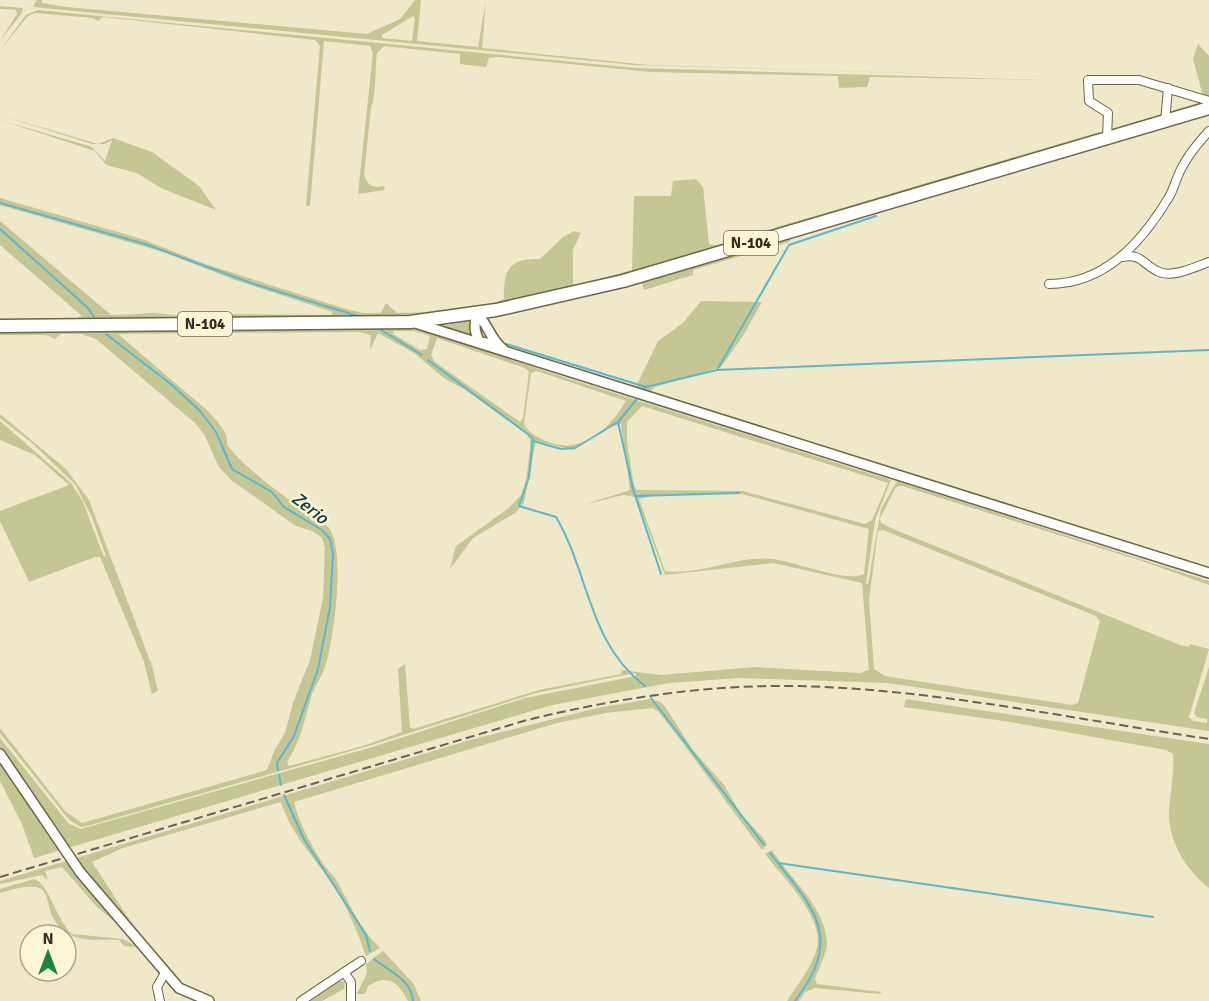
<svg xmlns="http://www.w3.org/2000/svg" width="1209" height="1001" viewBox="0 0 1209 1001" font-family="Signika,sans-serif">
  <rect width="100%" height="100%" fill="#efe8c9"/>
  <g fill="#c4c794" fill-rule="evenodd">
    <path d="M37 0H42V3L66 7 367 34 400 19 415 0H421L417 41 478 47 486 0 482 48 649 65 1046 77 634 65 33 7ZM413 16 415 19 412 41 382 38V35Z"/>
    <path d="M0 6 23 8 22 13 0 41 17 14 16 10 0 9Z"/>
    <path d="M38 10 635 68 1046 80 870 77 867 87 839 88 838 76 651 72 498 57 489 58 486 67 460 64V54L384 46 377 53C375 67 376 98 371 108L364 174C368 186 371 188 384 186L385 190 358 194 373 53 370 46 324 41 310 206H306L320 46 315 40 103 17 98 21 93 18 35 13 28 16 0 50 26 15Z"/>
    <path d="M1198 44 1209 56V99L1203 96 1193 59Z"/>
    <path d="M0 115 98 144 113 138 152 152 199 186 216 210 161 188 137 173 106 165 95 151 0 120 92 147 105 161 112 140 105 144H92Z"/>
    <path d="M1096 133 1097 135 600 281 466 310 385 316 0 321 77 318 82 316 0 245V221L111 315C124 315 137 314 150 313 166 312 181 320 197 311L213 314 331 315 333 312 235 280 163 252 0 205V198L142 239 205 264 346 309 363 313H381L386 303 397 313C431 312 473 313 504 299 503 271 508 258 540 259L563 237 574 231 581 233 573 250V286L632 270 634 196H671L673 181 696 179 703 187 709 244 716 245Z"/>
    <path d="M793 237 789 242 693 270V275L644 290 642 283Z"/>
    <path d="M701 301 762 302 743 336 721 367 655 387 648 393 635 389 658 341 683 323Z"/>
    <path d="M471 321 472 336 442 326Z"/>
    <path d="M419 328 563 377 891 480 875 520 866 583 868 584 881 509 897 481 1209 581V585L1142 561 902 486 896 487 880 518 881 523 898 531 1180 645 1189 647 1190 644 1209 649 1189 717 1193 721 1207 723V719L1197 717 1194 713 1209 667V731L888 683 739 678 669 683 552 705 34 858 22 824 0 781V760L61 836 0 747V738L69 824 81 829 369 748 525 698 636 676 635 673 536 693 365 747 87 826 81 827 69 820 0 733V728L65 811 82 823 267 770 275 749 285 733 293 703 310 660 323 598 325 548 322 538 312 531 296 526 231 480 219 467 204 434 195 423 96 339 81 334H61L55 339 46 335H0V332ZM394 331H414L430 336 427 349 420 350 393 334ZM359 332 371 335 370 350 378 333 414 353 445 379 464 389 526 433 530 440V449L526 480 521 495 509 508 456 546 450 569 473 538 515 513 524 503 536 441 573 450 609 427 621 424 630 490 583 505 623 495 636 497 665 575 773 563 862 583 869 670 860 673 755 667 661 675 622 670 621 674 539 690 413 729 410 727 405 664 398 669 402 732 363 746 289 766 287 762C301 741 305 718 312 694 315 686 321 678 324 670 334 643 346 550 329 528 323 521 314 518 306 513 279 492 249 472 227 445 229 432 217 422 209 412L118 334ZM437 338 525 368 529 372 523 418 520 422 435 362 431 355ZM537 371 626 401C609 430 580 456 546 441 537 437 529 433 524 424L531 373ZM642 406 888 483 872 520 865 524 743 491 637 490 634 486 627 442V422ZM662 494H742L869 529 864 574C846 583 794 561 772 559 737 555 701 576 665 571L639 499ZM883 530 1096 616 1100 621 1078 703 1072 705 885 676 874 669 869 600 878 531Z"/>
    <path d="M0 414 66 469 89 500 152 666 158 691 152 694 144 662 100 557H95L29 582 0 521V511L69 485 35 455 0 440V421L71 483 83 502 104 557 106 556 91 515 75 484 32 443 0 418Z"/>
    <path d="M650 699 661 702 666 708 693 750 724 785 741 814 765 840 767 845 762 850 679 738 658 711 652 708 606 713 557 723 294 802C300 825 311 845 324 865 328 871 335 876 338 883 351 907 361 930 380 948L366 956C358 933 348 908 335 888 317 860 291 835 281 802L123 848 92 862 144 942 75 871 116 923 96 906 62 867 45 871 48 880 42 875 0 884V881L53 865 470 740 597 708Z"/>
    <path d="M906 699 1209 744V888C1187 870 1170 845 1169 815 1169 795 1175 775 1173 754L1166 750 1011 722 904 707Z"/>
    <path d="M772 850C789 878 826 907 827 943 827 954 818 969 815 979L817 984 881 992 880 994 815 988 805 992 799 1001H787C797 985 812 967 817 948 825 918 782 876 765 854Z"/>
    <path d="M34 879C49 883 56 920 72 934L123 939 138 947 124 946 119 940C104 939 85 942 71 935 29 912 72 871 0 893V889Z"/>
    <path d="M383 951 413 983 421 1001H408C398 982 389 973 368 986L365 994H357L367 973 366 964Z"/>
    <path d="M339 981 345 982 344 989 322 1001H307Z"/>
  </g>
  <g fill="none" stroke-linecap="round" stroke-linejoin="round">
    <g stroke="#5cb6cd" stroke-width="2">
      <path d="M0 203 145 244 251 283 361 317"/>
      <path d="M0 229 88 308 94 317"/>
      <path d="M381 330 422 355"/>
      <path d="M106 334 172 385 200 411 216 432 232 469 272 492 284 507 322 530 330 539 333 554 330 607 318 669 294 736 277 763 278 770"/>
      <path d="M506 344 646 387"/>
      <path d="M428 360 533 438 529 477 519 506 556 517C590 575 588 643 645 686"/>
      <path d="M717 370 789 245 876 216"/>
      <path d="M644 390 646 387 717 370 1209 350"/>
      <path d="M618 422 633 489 661 574"/>
      <path d="M533 441 561 449 575 448 618 422 636 400"/>
      <path d="M635 496 739 493"/>
      <path d="M651 698 764 845"/>
      <path d="M279 775 281 785"/>
      <path d="M284 795 304 839 366 935 370 951"/>
      <path d="M770 853C813 908 845 936 795 1001"/>
      <path d="M778 863 1153 917"/>
      <path d="M374 959C389 971 411 979 413 1001"/>
    </g>
    <defs>
      <g id="minor">
        <path d="M1165 122 1168 88"/>
        <path d="M1107 138 1108 113 1089 101 1088 80H1139L1209 101"/>
        <path d="M1123 257C1140 253 1143 264 1157 271 1171 279 1195 267 1209 262"/>
        <path d="M1049 284C1105 284 1142 242 1169 197 1175 187 1177 174 1184 164 1190 152 1200 141 1209 131"/>
        <path d="M344 972 351 982V1001"/>
        <path d="M160 1001 157 987 165 973"/>
        <path d="M301 1001 361 961"/>
      </g>
      <g id="tertiary">
        <path d="M477 314C489 325 490 340 504 350"/>
        <path d="M477 314C474 325 474 332 480 342L487 343"/>
        <path d="M412 322 1209 573"/>
        <path d="M0 754 55 835"/>
        <path d="M80 872 179 988 209 1001"/>
      </g>
      <path id="primary" d="M0 326 410 322 496 310 623 281 1209 108"/>
    </defs>
    <use href="#minor" stroke="#6b6549" stroke-width="10"/>
    <use href="#tertiary" stroke="#6b6549" stroke-width="12"/>
    <use href="#primary" stroke="#6b6549" stroke-width="15"/>
    <use href="#minor" stroke="#fff" stroke-width="8"/>
    <use href="#tertiary" stroke="#fff" stroke-width="9"/>
    <use href="#primary" stroke="#fff" stroke-width="12"/>
    <path stroke="#686352" stroke-width="2" stroke-dasharray="9 4.5" stroke-linecap="butt" d="M0 877 527 720C614 699 701 685 791 686 929 688 1073 719 1209 739"/>
    <defs>
      <path id="tertiary-bridge" d="M55 835 80 872"/>
    </defs>
    <use href="#tertiary-bridge" stroke="#6b6549" stroke-width="12" stroke-linecap="butt"/>
    <use href="#tertiary-bridge" stroke="#fff" stroke-width="9"/>
  </g>
  <g text-anchor="middle" stroke-width="5" stroke-linejoin="round" paint-order="stroke">
    <g fill="#fcf5d6" stroke="#6e6a58" stroke-width="1.5">
      <rect x="724" y="231" width="54" height="24" rx="4.5"/>
      <rect x="178" y="312" width="54" height="24" rx="4.5"/>
    </g>
    <g font-size="15" font-weight="bold" fill="#312e22">
      <text x="751" y="248">N-104</text>
      <text x="205" y="329">N-104</text>
    </g>
    <g font-size="18" font-style="italic" fill="#0a353f" stroke="#fcf5d6">
      <text transform="translate(310 508) rotate(37)" y="6">Zerio</text>
    </g>
  </g>
  <g transform="translate(48 953)"><circle r="28" fill="#fcf5d6" stroke="#aba58e" stroke-width="1.5"/>
  <path d="M0-4.5L10 22L0 15L-10 22Z" fill="#1b853b"/>
  <text y="-9" font-size="16" font-weight="bold" text-anchor="middle" fill="#312e22">N</text>
  </g>
</svg>
